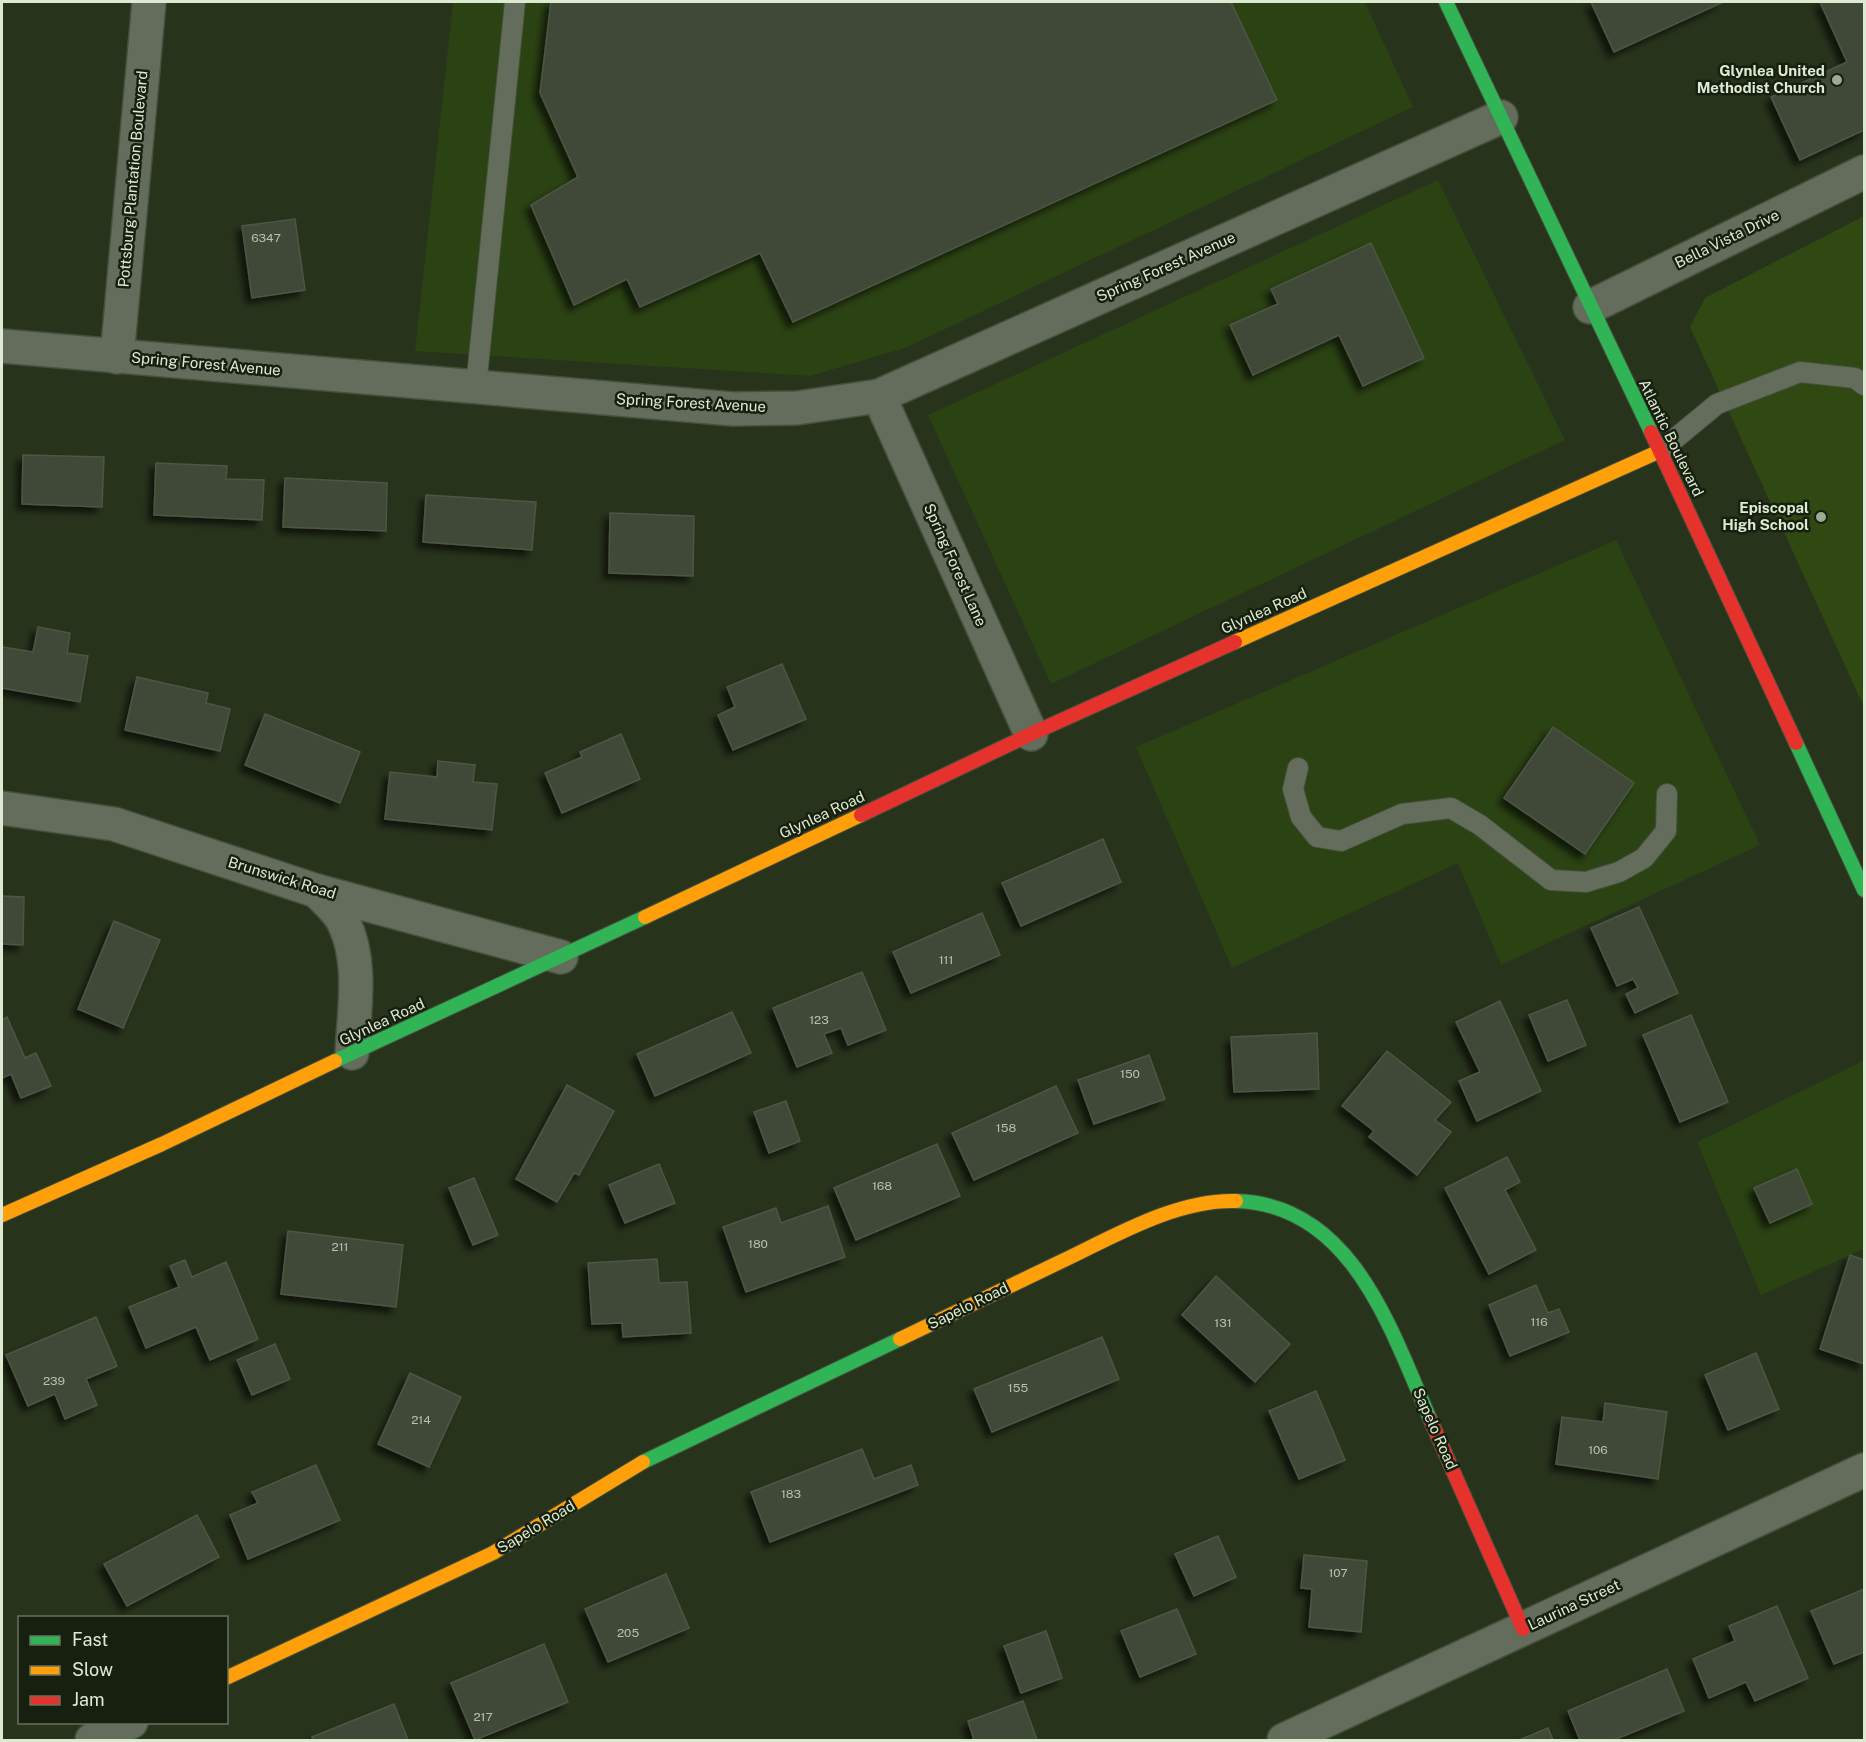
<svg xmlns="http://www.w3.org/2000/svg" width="1866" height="1742" viewBox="0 0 1866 1742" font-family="'Public Sans',sans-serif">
  <defs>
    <filter id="shadow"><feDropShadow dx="-5.5" dy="5.5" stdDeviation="3" flood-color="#0009"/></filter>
  </defs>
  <rect width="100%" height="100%" fill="#28331c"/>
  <g fill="#2b4213">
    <path d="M453 2H1365L1413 107 905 348 810 376 415 351Z"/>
    <path d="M1438 180 1565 440 1051 684 928 415Z"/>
    <path d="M1616 540 1760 845 1501 965 1458 863 1232 968 1136 747Z"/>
    <path d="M1863 1061 1864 1065V1249L1761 1295 1697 1142Z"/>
  </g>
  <path fill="#304912" d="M1864 216V707L1690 327 1705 298Z"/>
  <g fill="#404937" stroke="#4d5644" stroke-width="1.5" filter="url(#shadow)">
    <path d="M551 2H1231L1277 100 793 322 760 253 640 307 627 279 574 305 531 205 578 177 540 93Z"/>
    <path d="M1591 2H1723L1614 52Z"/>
    <path d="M1820 2H1864V130L1800 160 1771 97 1847 62Z"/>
    <path d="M295 219 305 290 252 298 242 226Z"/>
    <path d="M1371 243 1424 358 1363 386 1339 335 1253 375 1230 325 1278 304 1271 289Z"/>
    <path d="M23 455 104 457 102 507 22 504Z"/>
    <path d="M156 463 227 466 226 479 264 480 262 520 154 515Z"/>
    <path d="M285 478 387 483 386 531 283 527Z"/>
    <path d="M426 495 536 502 532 550 423 542Z"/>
    <path d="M610 513 694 516 693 576 609 573Z"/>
    <path d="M38 627 70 633 67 653 88 656 80 702 2 688V647L33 652Z"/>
    <path d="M782 664 806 719 733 750 718 715 735 707 727 687Z"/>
    <path d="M137 677 208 693 206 703 230 709 220 751 125 730Z"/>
    <path d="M265 714 360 752 340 803 245 765Z"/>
    <path d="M1553 727 1634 783 1585 854 1504 798Z"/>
    <path d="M621 734 640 779 562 813 545 773 582 757 580 752Z"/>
    <path d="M438 761 475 765 473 782 497 784 492 830 385 819 390 772 437 777Z"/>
    <path d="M1103 839 1121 882 1021 926 1002 883Z"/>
    <path d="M2 896 24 897 23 945 2 944Z"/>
    <path d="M1639 907 1678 993 1635 1013 1626 994 1638 988 1633 979 1617 986 1591 928Z"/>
    <path d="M982 913 1000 955 911 993 893 952Z"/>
    <path d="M114 921 160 940 123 1028 78 1009Z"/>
    <path d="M862 972 886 1030 848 1045 841 1028 824 1034 832 1053 797 1067 773 1008Z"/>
    <path d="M1567 1000 1586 1045 1548 1061 1529 1015Z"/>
    <path d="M1500 1001 1541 1091 1477 1121 1459 1081 1480 1072 1456 1022Z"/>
    <path d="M732 1012 751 1053 655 1096 637 1054Z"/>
    <path d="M1691 1015 1728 1102 1680 1122 1643 1035Z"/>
    <path d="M7 1017 25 1058 36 1053 51 1086 21 1098 11 1074 2 1078V1020Z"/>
    <path d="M1317 1033 1319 1089 1234 1092 1231 1037Z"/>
    <path d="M1387 1051 1451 1102 1435 1120 1451 1132 1417 1175 1369 1137 1374 1131 1342 1106Z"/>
    <path d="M1149 1055 1165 1099 1094 1124 1078 1080Z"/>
    <path d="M567 1085 614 1111 579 1175 574 1173 557 1202 516 1179Z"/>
    <path d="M1056 1086 1078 1133 974 1180 952 1133Z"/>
    <path d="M786 1101 800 1141 769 1153 754 1112Z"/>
    <path d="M937 1144 960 1196 856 1240 834 1188Z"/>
    <path d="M1507 1157 1520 1182 1505 1190 1536 1250 1489 1274 1445 1188Z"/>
    <path d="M659 1164 675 1203 625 1223 609 1185Z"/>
    <path d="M1797 1169 1812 1204 1770 1223 1754 1188Z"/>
    <path d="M474 1178 498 1235 473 1245 449 1188Z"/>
    <path d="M828 1206 845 1257 746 1292 723 1227 776 1208 781 1223Z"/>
    <path d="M288 1231 403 1245 396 1307 281 1294Z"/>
    <path d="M1850 1255 1864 1260V1364L1820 1349Z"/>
    <path d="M657 1259 659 1283 687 1282 691 1333 623 1337 622 1323 592 1324 588 1263Z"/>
    <path d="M185 1260 192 1277 226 1262 258 1339 210 1360 196 1327 146 1348 129 1307 179 1287 170 1266Z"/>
    <path d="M1216 1276 1290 1344 1255 1382 1182 1315Z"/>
    <path d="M1536 1285 1548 1313 1559 1309 1569 1332 1510 1356 1489 1305Z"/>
    <path d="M96 1317 117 1366 86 1379 97 1405 65 1419 55 1394 28 1406 6 1355Z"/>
    <path d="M1102 1337 1119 1379 992 1432 974 1389Z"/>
    <path d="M275 1344 290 1379 252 1395 237 1360Z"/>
    <path d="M1756 1353 1779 1409 1728 1430 1705 1375Z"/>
    <path d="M410 1373 461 1397 429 1467 378 1444Z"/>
    <path d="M1316 1391 1345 1460 1299 1479 1269 1411Z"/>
    <path d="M1605 1403 1667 1412 1658 1479 1556 1464 1562 1417 1603 1422Z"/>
    <path d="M862 1449 874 1479 911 1465 918 1485 770 1542 751 1492Z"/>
    <path d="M316 1465 340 1520 248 1559 230 1515 258 1503 252 1492Z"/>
    <path d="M197 1515 219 1557 127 1606 104 1564Z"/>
    <path d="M1218 1536 1236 1577 1194 1596 1175 1554Z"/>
    <path d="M1304 1555 1367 1561 1361 1632 1309 1627 1312 1589 1301 1588Z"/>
    <path d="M666 1574 689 1628 608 1662 585 1609Z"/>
    <path d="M1864 1589V1652L1834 1664 1811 1611Z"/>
    <path d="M1777 1606 1808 1678 1755 1701 1746 1682 1709 1698 1693 1659 1735 1641 1729 1626Z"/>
    <path d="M1177 1609 1196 1654 1140 1677 1121 1631Z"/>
    <path d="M1046 1631 1062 1678 1021 1693 1004 1646Z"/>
    <path d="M544 1644 568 1702 475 1740 451 1683Z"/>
    <path d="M1667 1669 1684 1711 1614 1740H1580L1568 1711Z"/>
    <path d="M1023 1701 1037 1740H974L968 1721Z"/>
    <path d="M394 1704 408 1740H313L312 1737Z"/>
    <path d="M1548 1728 1553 1740H1519Z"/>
  </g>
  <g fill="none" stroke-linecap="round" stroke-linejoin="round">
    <defs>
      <g id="lane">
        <path d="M476 387 515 2"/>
        <path d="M1660 451 1717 404 1800 372 1855 378 1864 385"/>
        <path d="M1298 768 1293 789 1301 817 1317 837 1341 841 1402 814 1451 808 1480 825 1551 880 1586 882 1619 872 1644 858 1666 831 1667 794"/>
      </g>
      <g id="street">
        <path d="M1590 307 1864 172"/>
        <path d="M2 346 733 409 797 408 879 396 1501 117"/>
        <path d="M117 357 149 2"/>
        <path d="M879 396 1031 734"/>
        <path d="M2 808 114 824 317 891 561 957"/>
        <path d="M317 891C326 901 339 911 344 923 363 962 354 1011 352 1053"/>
        <path d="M92 1740 131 1722"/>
        <path d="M1284 1740 1864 1470"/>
      </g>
      <g id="fast">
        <path d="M1446 2 1651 432"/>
        <path d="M1796 743 1864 890"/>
        <path d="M335 1061 645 917"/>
        <path d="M1236 1201C1352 1204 1391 1330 1430 1419"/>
        <path d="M643 1462 900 1339"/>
      </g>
      <g id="slow">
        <path d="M1235 642 1660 451"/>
        <path d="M645 917 861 815"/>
        <path d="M2 1215 162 1144 335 1061"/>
        <path d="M900 1339C953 1313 1007 1288 1060 1262 1113 1237 1176 1199 1236 1201"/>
        <path d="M226 1678 493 1553 643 1462"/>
      </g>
      <g id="jam">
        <path d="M1651 432 1796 743"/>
        <path d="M861 815 1031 734 1235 642"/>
        <path d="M1430 1419 1523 1629"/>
      </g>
    </defs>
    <use href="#lane" stroke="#45503d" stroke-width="22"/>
    <use href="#street" stroke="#45503d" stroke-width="36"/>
    <use href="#fast" stroke="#45503d" stroke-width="16"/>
    <use href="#slow" stroke="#45503d" stroke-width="16"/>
    <use href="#jam" stroke="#45503d" stroke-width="16"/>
    <use href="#lane" stroke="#646d5c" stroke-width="20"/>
    <use href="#street" stroke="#646d5c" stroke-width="33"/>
    <use href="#fast" stroke="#30b455" stroke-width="14"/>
    <use href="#slow" stroke="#ff9f0a" stroke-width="14"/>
    <use href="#jam" stroke="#e5322d" stroke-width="14"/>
  </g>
  <g fill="#9daa92" stroke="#17200f" stroke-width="2">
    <circle cx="1837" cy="80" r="6"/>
    <circle cx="1821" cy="517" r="6"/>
  </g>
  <g text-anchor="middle" stroke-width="5" stroke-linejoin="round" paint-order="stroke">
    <g font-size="12" fill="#b5c2ab">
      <text x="266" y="242">6347</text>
      <text x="946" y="964">111</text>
      <text x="819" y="1024">123</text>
      <text x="1130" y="1078">150</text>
      <text x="1006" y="1132">158</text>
      <text x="882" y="1190">168</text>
      <text x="758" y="1248">180</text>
      <text x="340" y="1251">211</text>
      <text x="1539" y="1326">116</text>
      <text x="1223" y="1327">131</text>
      <text x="54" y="1385">239</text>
      <text x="1018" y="1392">155</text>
      <text x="421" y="1424">214</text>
      <text x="1598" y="1454">106</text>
      <text x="791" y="1498">183</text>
      <text x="1338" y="1577">107</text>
      <text x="628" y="1637">205</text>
      <text x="483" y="1721">217</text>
    </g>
    <g font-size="15" font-weight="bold" fill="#dcead2" stroke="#17200f" text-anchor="end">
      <text x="1825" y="76">Glynlea United<tspan x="1825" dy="17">Methodist Church</tspan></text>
      <text x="1809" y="513">Episcopal<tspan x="1809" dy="17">High School</tspan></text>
    </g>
    <g font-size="15" fill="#dcead2" stroke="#17200f">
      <text transform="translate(133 179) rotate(-85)" y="5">Pottsburg Plantation Boulevard</text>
      <text transform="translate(1727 239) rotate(-26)" y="5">Bella Vista Drive</text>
      <text transform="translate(1166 267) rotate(-24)" y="5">Spring Forest Avenue</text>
      <text transform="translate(206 364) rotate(5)" y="5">Spring Forest Avenue</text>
      <text transform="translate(691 403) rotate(3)" y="5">Spring Forest Avenue</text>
      <text transform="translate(1671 438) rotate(64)" y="5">Atlantic Boulevard</text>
      <text transform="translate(955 565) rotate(66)" y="5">Spring Forest Lane</text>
      <text transform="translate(1264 611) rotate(-24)" y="5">Glynlea Road</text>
      <text transform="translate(822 815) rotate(-25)" y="5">Glynlea Road</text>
      <text transform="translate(282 878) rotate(17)" y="5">Brunswick Road</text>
      <text transform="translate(382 1022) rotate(-25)" y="5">Glynlea Road</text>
      <text transform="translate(968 1306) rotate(-26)" y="5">Sapelo Road</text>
      <text transform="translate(1435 1429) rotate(66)" y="5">Sapelo Road</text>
      <text transform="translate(536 1527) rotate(-31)" y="5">Sapelo Road</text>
      <text transform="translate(1574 1605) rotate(-25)" y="5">Laurina Street</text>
    </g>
  </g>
  <rect width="1866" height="1742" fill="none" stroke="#dcead2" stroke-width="6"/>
  <rect x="18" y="1616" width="210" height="108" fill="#17200f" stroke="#66715d" stroke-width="1.5"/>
  <rect x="30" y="1636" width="30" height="9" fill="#30b455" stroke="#66715d" stroke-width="1.5"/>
  <text x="72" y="1646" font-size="18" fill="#dcead2">Fast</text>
  <rect x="30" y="1666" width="30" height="9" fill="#ff9f0a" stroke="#66715d" stroke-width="1.5"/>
  <text x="72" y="1676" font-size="18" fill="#dcead2">Slow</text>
  <rect x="30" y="1696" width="30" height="9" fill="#e5322d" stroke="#66715d" stroke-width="1.5"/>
  <text x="72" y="1706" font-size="18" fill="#dcead2">Jam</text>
</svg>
